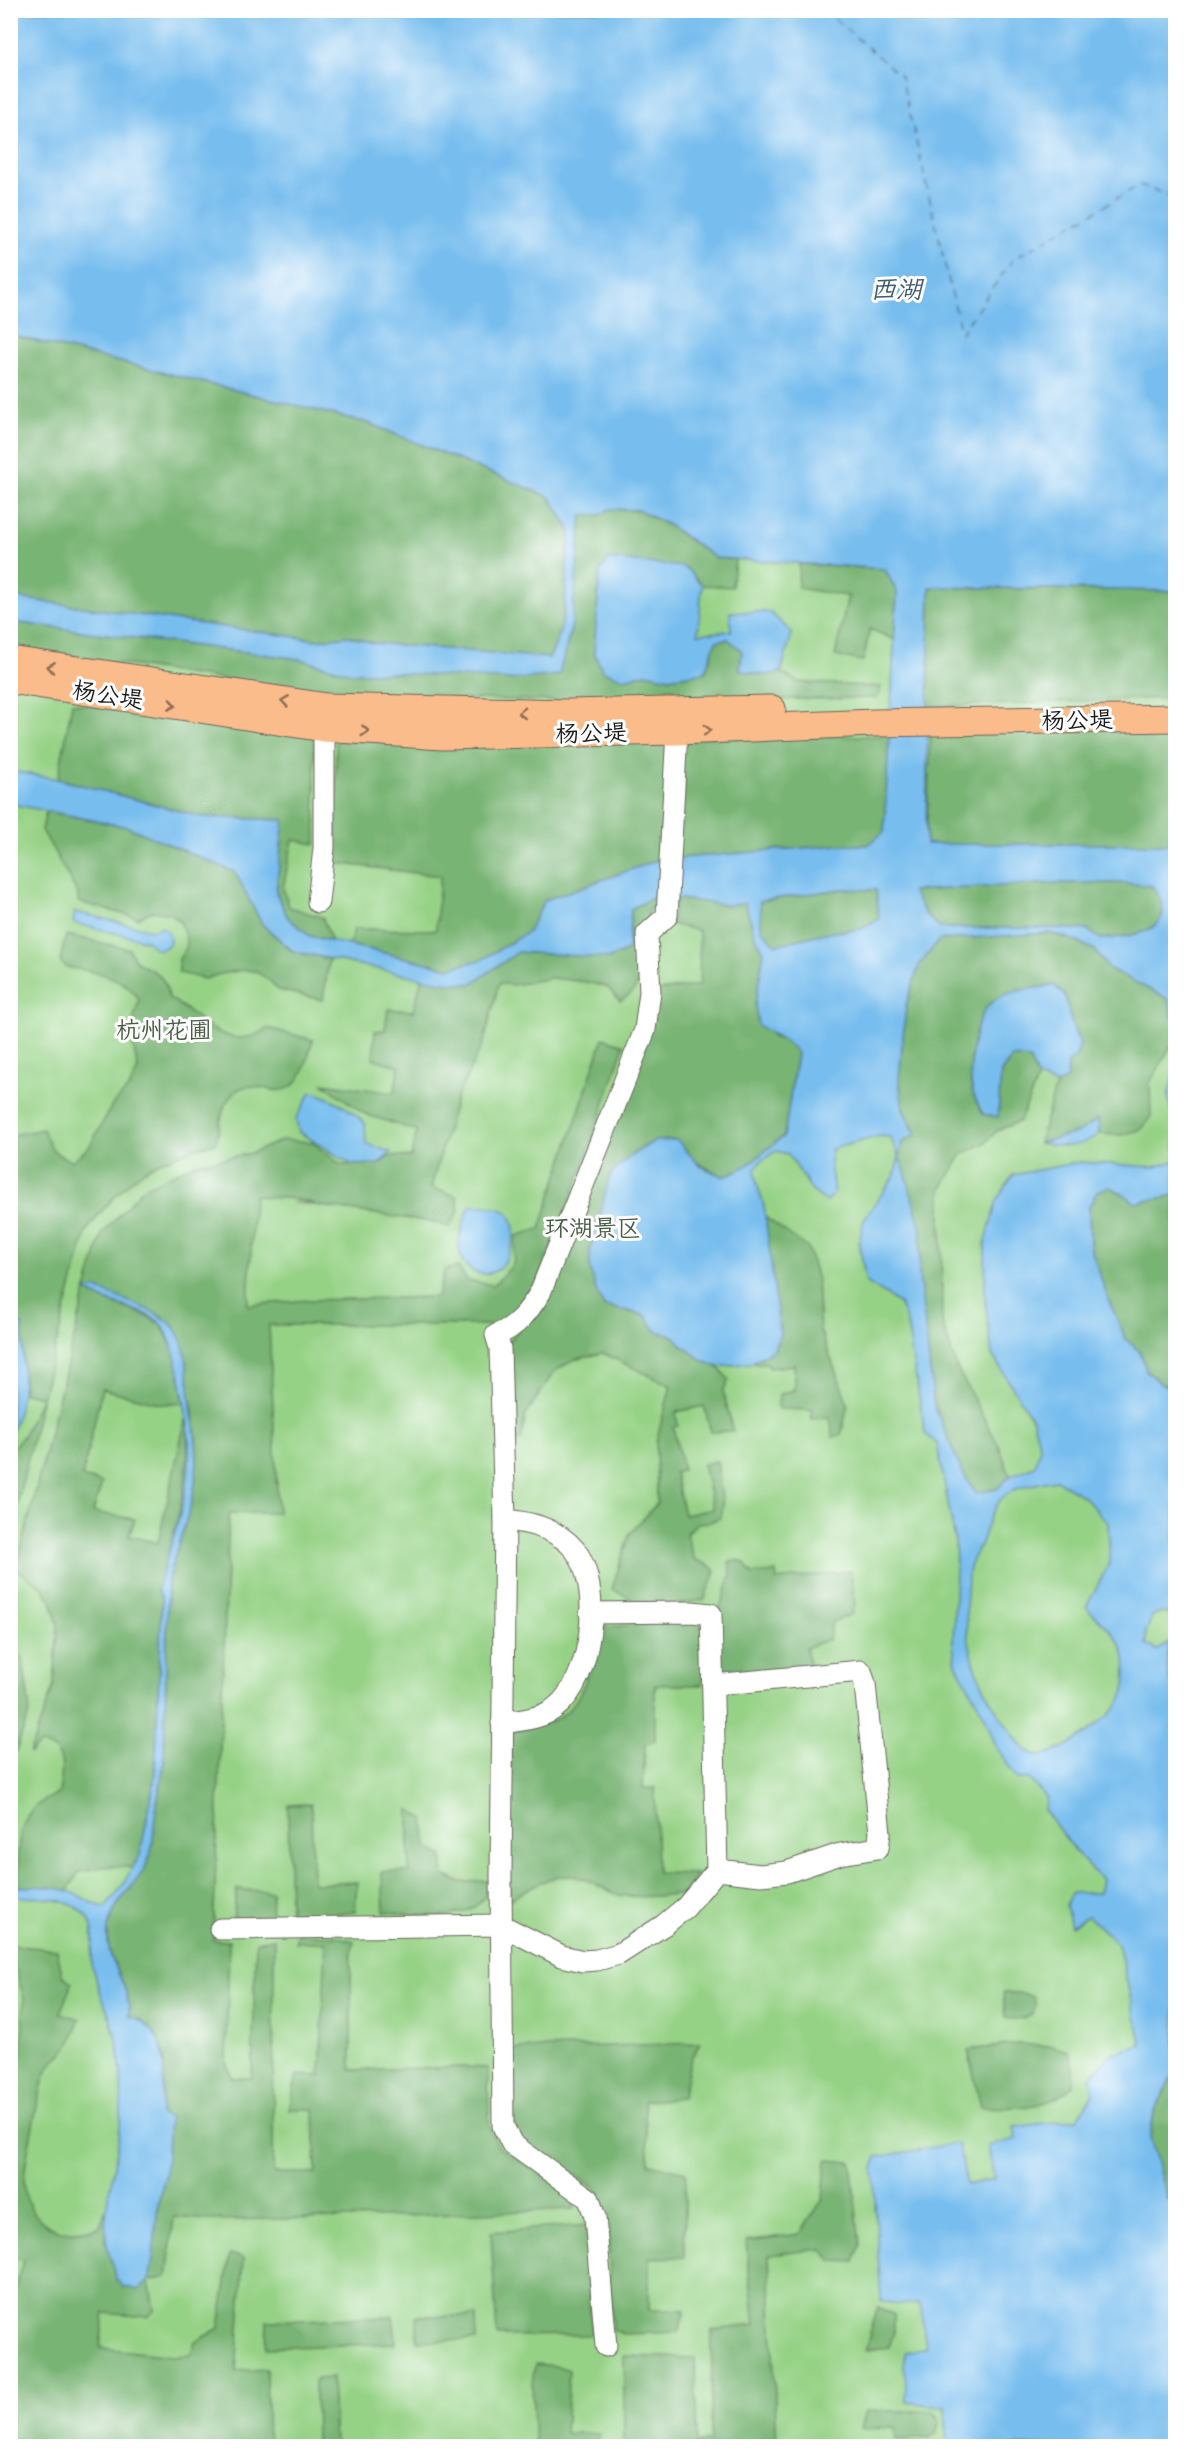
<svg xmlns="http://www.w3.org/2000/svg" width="1186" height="2457" viewBox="0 0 1186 2457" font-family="'Indie Flower','LXGW WenKai TC',sans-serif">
  <rect width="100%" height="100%" fill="#fff"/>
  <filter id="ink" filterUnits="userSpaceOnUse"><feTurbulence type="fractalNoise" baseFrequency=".0167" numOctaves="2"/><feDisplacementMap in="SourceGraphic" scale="12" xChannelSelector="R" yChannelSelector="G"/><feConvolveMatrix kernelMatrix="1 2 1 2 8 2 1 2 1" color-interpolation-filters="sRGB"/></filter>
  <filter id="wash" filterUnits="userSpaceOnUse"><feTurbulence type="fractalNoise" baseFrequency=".008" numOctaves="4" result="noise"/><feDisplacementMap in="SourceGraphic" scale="24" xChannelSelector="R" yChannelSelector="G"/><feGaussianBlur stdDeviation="1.35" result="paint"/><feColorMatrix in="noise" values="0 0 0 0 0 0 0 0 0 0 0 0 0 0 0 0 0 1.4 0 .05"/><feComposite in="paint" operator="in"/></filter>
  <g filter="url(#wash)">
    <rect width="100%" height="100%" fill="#f5e8d2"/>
    <rect fill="#96d286" stroke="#597751" stroke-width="1.5" x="11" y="11" width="1164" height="2435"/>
    <g fill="#78b473" stroke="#4a6848" stroke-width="1.5">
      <path d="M11 335 368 423 550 497 571 531C563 574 572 619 549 658L374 643 348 636 318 640 11 597Z"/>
      <path d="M609 509 639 510 668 525 716 558 735 559 732 587 702 585 685 567 600 571 594 653 603 671 624 679 646 673 669 678 705 672 716 641 728 639 742 651 740 670 764 675 781 672 798 682 881 687 878 698 608 702 333 696 11 647 10 622 299 659 351 673H398L564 659 572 625 582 515H600Z"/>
      <path d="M799 564 885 569 897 592 895 640 870 629 863 661 835 656 848 596 798 588Z"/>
      <path d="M930 587 1175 591V698L922 707Z"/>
      <path d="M72 703 314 734 316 844 293 840 283 888 289 907 322 917 332 941 310 936 288 918 276 892 283 820 202 817 58 779Z"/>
      <path d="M1175 729V844L926 845 931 731Z"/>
      <path d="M890 736 884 832 869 845H839L658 860 545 900 528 932 481 960 449 968 350 945 354 929 436 930 440 876 336 863V741Z"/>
      <path d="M46 811 128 827 235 872 262 924 292 951 329 959 323 1000 278 990 270 981 255 971 243 970 220 974 205 979 179 973V959L186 948V938L180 922 172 914 152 911 138 918 78 902V894L42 830Z"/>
      <path d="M1058 883H1125L1152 886C1186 930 1132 937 1100 939L1088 930 1058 928H940L926 915 911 890Z"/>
      <path d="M842 889 876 890 879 919 861 929 825 933 776 945 761 929 759 901Z"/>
      <path d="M656 896 648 913 641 947 640 981 632 993 620 1001 607 987 586 982 551 978 512 985 499 983 484 1041 456 1099 431 1188 457 1196 459 1211 449 1227 431 1222 293 1202 316 1204 296 1199 254 1196 248 1305 309 1300 437 1297 445 1270 458 1267 468 1281 494 1285 513 1265 516 1236 540 1229 603 1038 624 1045 585 1162 534 1292 507 1325H269L278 1513H229L213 1940 229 1941 226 2062 232 2078H252L256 1942 274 1939 273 2173H316L314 2109H289L297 2075 320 2076 326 1942H296L297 1934 336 1936 354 1941 351 1953V2070L464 2067 488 2068 489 2126 498 2146 573 2196 575 2209 359 2218 208 2220 174 2217 167 2277 149 2281 154 2310 147 2317 104 2313 100 2348 173 2356 191 2355 195 2342 219 2328 230 2254 244 2258 236 2371 266 2369 268 2446H11V2308L23 2260 11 2257 10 2083 22 2049 24 1998 11 1953V1945L57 1950 62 1975 72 1983 60 2013 80 2019C76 2027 74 2038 69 2045 63 2055 53 2059 46 2073 40 2087 22 2174 24 2187 26 2202 34 2217 47 2225 62 2235 85 2233 100 2226L107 2207 105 2241 115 2266 116 2279 155 2237 158 2204 166 2173 161 2115 164 2055 156 2035 141 2020 129 2017C132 1983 104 1962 108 1929 112 1902 134 1889 146 1866 154 1851 153 1833 155 1817 157 1798 162 1780 164 1762L168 1581C176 1545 194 1510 196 1473 200 1424 185 1375 174 1327L163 1317 95 1289 86 1290 94 1296 147 1316 161 1324 176 1355 184 1403 162 1404 102 1389 82 1477 102 1483 93 1512 135 1519 129 1536 158 1543 186 1417C194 1478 174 1531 158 1589L162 1598 155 1774 140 1855 132 1868C112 1864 96 1866 78 1873L67 1892 54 1888 19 1887C18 1861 14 1823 37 1805 43 1800 52 1797 59 1793 62 1770 69 1750 40 1744L29 1754 54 1685 58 1624 51 1601 41 1586 16 1569 86 1290 102 1234 143 1188 194 1164 252 1153 282 1140 312 1142 341 1165 379 1164 390 1156 411 1157 417 1131 365 1114 322 1083 394 1093 399 1066 373 1059 375 1031 385 1030 388 1009 413 1011 422 978 471 984 518 952 610 958 628 950 631 909Z"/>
      <path d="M676 898 727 905 745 902 755 935 764 952 755 1005 773 1037 789 1042 797 1053 784 1136 746 1166 724 1177 696 1162 677 1140 654 1141 630 1156 610 1175 590 1252 604 1306 645 1315 656 1331 674 1336 683 1346 703 1361 718 1367 729 1380 723 1391 733 1431 711 1432 704 1406 676 1412 678 1426 673 1427 683 1470 675 1473 684 1515 713 1509 703 1464 717 1461 723 1505 721 1517 710 1522 697 1523 686 1534 694 1559 710 1566 715 1571 704 1600 672 1605 633 1600 612 1589 629 1535 657 1503 656 1442 671 1386 603 1353 573 1360 554 1372 526 1414 521 1440H513L508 1343 543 1298 658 991 700 985 699 931 671 924Z"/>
      <path d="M1049 933 1071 939 1095 950 1108 968 1168 999 1175 1025V1039L1150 1082 1151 1116 1142 1129 1122 1135 1099 1134 1098 1119 1080 1132 1039 1143 1056 1085 1067 1079 1068 1062 1077 1055 1080 1044 1072 1025 1065 996 1054 985C1035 989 1007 989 991 1003 973 1019 967 1069 973 1093 975 1100 980 1107 983 1114L998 1116 1001 1072 1012 1057 1029 1059 1038 1078 1020 1121 997 1131 985 1143 962 1154 941 1189 942 1321 956 1366 1000 1448 1010 1476 997 1489 976 1493 962 1472 934 1405 919 1274 920 1234 899 1157 902 1142 916 1134 903 1109 899 1079 906 1006 919 965 939 940Z"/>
      <path d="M66 935 129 949C141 978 162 959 169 998 202 1017 227 1056 268 1028L313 1040C308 1054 305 1078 292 1086 269 1102 248 1067 226 1103 221 1111 219 1133 216 1143 195 1148 158 1160 141 1173 123 1187 98 1213 86 1232L42 1397 11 1531V1449L23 1436 42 1397 24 1393 22 1325 11 1317 10 1229 12 1224 10 1220 11 1135 43 1129C50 1148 53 1154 72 1161L89 1147 113 1104 129 1088 138 1069 130 1032 139 1000C125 975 91 971 66 967L60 961Z"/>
      <path d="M1110 1187 1125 1195 1135 1203 1175 1195V1388L1161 1384 1146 1370 1140 1352 1126 1339 1108 1299 1090 1246 1089 1207 1097 1191Z"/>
      <path d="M765 1217 808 1248 817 1280 820 1330 848 1404 841 1435 833 1437 830 1417 811 1419 813 1410 778 1409 779 1394 794 1390V1365L770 1368 766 1363H751L774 1350 780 1334Z"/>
      <path d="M738 1560 744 1562 752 1574 776 1572 777 1580 851 1571 855 1605 852 1614 832 1622 829 1639 806 1648 810 1669 718 1677 716 1619 731 1575 729 1562Z"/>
      <path d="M691 1620 700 1623 705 1637 702 1685H655V1742L645 1744 643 1788H655L657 1873 697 1874 684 1895C665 1895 637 1899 619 1895 605 1891 595 1882 581 1878 556 1870 528 1887 509 1901L511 1732C529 1728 553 1725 567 1711 586 1694 591 1659 599 1635L606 1627Z"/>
      <path d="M11 1639 23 1660 30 1711 11 1765Z"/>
      <path d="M311 1804 313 1884 357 1882 355 1912 290 1918 288 1805Z"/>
      <path d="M409 1809 424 1819 427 1847 442 1856 444 1875 459 1882 489 1881C484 1929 417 1914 384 1912L382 1871 409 1872Z"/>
      <path d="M237 1889 272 1892 271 1918H233Z"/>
      <path d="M1003 1993H1022L1033 1997C1043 2017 1019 2021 1005 2018Z"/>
      <path d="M700 2043 691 2058 682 2098 644 2101 649 2164 686 2172 684 2257 649 2258V2310H685L679 2332 625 2334 612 2330 608 2223 596 2190 583 2179 530 2147 512 2132V2049Z"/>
      <path d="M1018 2044 1051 2046 1068 2051 1073 2067 1074 2085C1047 2111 1016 2108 981 2107L968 2050Z"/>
      <path d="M1175 2070 1173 2134 1176 2151 1175 2204 1167 2199 1150 2138 1154 2113Z"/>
      <path d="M826 2160 851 2162 860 2245 854 2262 832 2261 822 2249 769 2255 777 2446H624V2356L695 2358 697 2444 711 2440 712 2330 755 2325 746 2241 800 2234 823 2199Z"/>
      <path d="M587 2225 591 2335 497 2336 491 2232Z"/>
      <path d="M878 2307 894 2315V2332L889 2347 865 2350Z"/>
      <path d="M417 2316H476L477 2340 417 2341Z"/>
      <path d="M393 2317 396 2343 266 2348 267 2321Z"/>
      <path d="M535 2364 557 2366 569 2370 565 2433H600L597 2446H535L532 2384Z"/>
      <path d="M332 2378 335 2446H287L316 2445 315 2379Z"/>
      <path d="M866 2411H932L940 2420 936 2434 928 2438 896 2440 895 2427 861 2428Z"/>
    </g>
    <g fill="#77bdee" stroke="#4a6c85" stroke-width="1.5" fill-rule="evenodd">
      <path d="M11 11H1175V591L930 587 926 844H1175V1025L1168 999 1108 968 1095 950 1071 939 1049 933 939 940 919 965 906 1005 899 1079 903 1109 916 1135 902 1142 899 1157 905 1171 921 1229 919 1274 934 1405 962 1472 976 1493 997 1489 1010 1476 1035 1466 1040 1448 1033 1420 992 1355 985 1299V1244L997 1200 1013 1175 1080 1162 1155 1167 1174 1161 1175 1158V1195L1135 1203 1125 1195 1110 1187 1097 1191 1089 1207 1090 1246 1108 1299 1126 1339 1140 1352 1146 1370 1161 1384 1175 1388V1623L1173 1615 1161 1612 1152 1616 1146 1632V1644L1157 1650 1169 1642C1166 1660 1164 1675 1176 1689L1175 2070 1154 2113 1150 2137 1167 2199 1175 2204V2446H947L945 2407 906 2402 905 2353 926 2348 920 2303 899 2305 881 2301 873 2169 877 2157 958 2143 967 2185 994 2179 988 2146 1016 2139 1014 2127 1078 2119 1093 2094 1090 2078 1113 2053 1142 2045 1118 1944 1088 1916 1071 1926 1066 1906 1071 1893H1099L1102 1880 1081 1858 1044 1810 1047 1799 1029 1779H1017L997 1749 985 1717 956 1664 953 1644 956 1568 955 1540 937 1444 925 1433 907 1324 900 1304 866 1282 859 1243 864 1219 894 1177 899 1157 890 1137 880 1136 832 1149 830 1161 834 1194 827 1202 813 1192 788 1154 776 1151 760 1162 755 1170 757 1184 764 1206 780 1334 774 1350 751 1363 718 1367 703 1361 683 1346 674 1336 656 1331 645 1315 604 1306 597 1293 590 1269V1252L610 1175 630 1156 654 1141 677 1140 700 1166 724 1177 746 1166 784 1136 797 1053C787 1039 772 1036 758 1025L755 1005 764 952 755 935 745 903 727 905 656 896 631 909 628 950 610 958 518 952 471 984 440 982 293 951 262 924 235 872 128 827 11 804V771L58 779 202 817 284 820 276 892 288 918 310 936 449 968 481 960 528 932 545 900 658 860 839 845H868L884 832 897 592 885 569 716 558 668 525 639 510 609 509 600 515H582L572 625 559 675 511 680 398 673H351L299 659 11 622V597L318 640 348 636 374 643 549 658C572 619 563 574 571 531L550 497 368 423 11 335ZM1058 883H1125L1152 886C1186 930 1132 937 1100 939L1088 930 1058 928H940L926 915 912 891ZM842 889 876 890 879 919 861 929 825 933 776 945 761 929 760 901ZM1056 1480 1083 1496 1108 1523 1110 1562 1086 1607C1098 1619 1116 1633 1122 1648 1127 1658 1127 1687 1122 1698 1113 1717 1060 1757 1037 1755 1024 1753 1018 1741 1011 1731 979 1691 962 1643 967 1592 968 1583 967 1573 970 1564 973 1556 979 1548 982 1540 998 1490 1006 1489 1056 1480Z"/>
      <path d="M609 559 685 567 702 585 698 634 731 631 730 612H770L792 633 781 672 764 675 740 670 742 651 728 639 716 641 705 672 669 678 646 673 624 679 603 671 594 653 600 571Z"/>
      <path d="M75 912 151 930 162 927 169 933 170 943C163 952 153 951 148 941L73 923Z"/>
      <path d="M1054 985 1065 996 1072 1025 1080 1044 1077 1055 1068 1063 1067 1079 1056 1085 1038 1078 1029 1059 1012 1057 1001 1072 998 1117 983 1114C980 1108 975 1100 973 1093 967 1070 973 1019 991 1003 1007 989 1035 989 1054 985Z"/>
      <path d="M1175 1068V1126L1168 1097Z"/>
      <path d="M311 1092C332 1097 349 1108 365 1123L366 1144 391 1152 379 1164 352 1165 299 1132 296 1119Z"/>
      <path d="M1098 1119 1099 1134C1077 1150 1065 1147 1039 1143L1080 1132Z"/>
      <path d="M470 1206C480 1205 497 1206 506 1212 522 1224 511 1261 497 1270 490 1274 482 1275 475 1272 449 1260 461 1226 470 1206Z"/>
      <path d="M95 1288C113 1296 162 1312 173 1326 188 1345 188 1374 190 1397 193 1423 199 1448 196 1474 193 1511 176 1545 168 1581L164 1762C162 1780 157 1798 155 1817 153 1833 154 1851 146 1866 134 1889 112 1902 108 1929 104 1963 131 1981 129 2016 175 2030 163 2078 161 2115L169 2118 166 2173 158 2204 153 2260 149 2281 138 2290 124 2287 116 2279C115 2264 107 2253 106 2239 102 2205 116 2170 119 2135 122 2107 123 2077 118 2049 114 2022 101 1997 93 1971 89 1956 97 1935 90 1921 78 1897 33 1896 10 1898L11 1888C33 1885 55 1885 76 1894 87 1899 93 1906 106 1907L121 1888 140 1855 152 1794 155 1774 162 1598 157 1589C168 1552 187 1503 189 1465 191 1436 185 1407 180 1378 178 1365 170 1333 160 1323 141 1306 107 1306 86 1290Z"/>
      <path d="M11 1317 22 1325C23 1364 27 1396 11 1433Z"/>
    </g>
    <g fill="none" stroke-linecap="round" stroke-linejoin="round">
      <path stroke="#405c70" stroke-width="1.5" stroke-dasharray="8 6" stroke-linecap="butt" d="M824 10 901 76 961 333 1013 259 1140 185 1176 198"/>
    </g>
  </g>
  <g filter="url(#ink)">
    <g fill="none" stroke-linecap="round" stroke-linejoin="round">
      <defs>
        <g id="minor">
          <path d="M318 902 324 848V728"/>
          <path d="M713 1685 861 1671 865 1684 880 1833 878 1848 840 1854 787 1872 761 1875 717 1870"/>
          <path d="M502 1723C520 1720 541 1719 555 1708 593 1680 603 1586 575 1550 558 1529 529 1522 505 1520"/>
          <path d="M220 1929 501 1925 562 1956 583 1961 597 1960 619 1954 664 1925 686 1907 717 1870 711 1614 692 1612 590 1613"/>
          <path d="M606 2346 595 2217 589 2199 512 2144 503 2126 501 1873 505 1520 500 1348 496 1335C517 1327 528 1312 540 1293L645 1030 650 992 647 934 667 916 677 731"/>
        </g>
        <g id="major">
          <path d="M10 660 327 707 566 713 772 709"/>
          <path d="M10 680 324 728 442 736 677 731 874 723 1176 718"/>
        </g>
      </defs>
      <use href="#minor" stroke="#68635c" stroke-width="23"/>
      <use href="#major" stroke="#68635c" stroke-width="29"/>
      <use href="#minor" stroke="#fff" stroke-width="21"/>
      <use href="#major" stroke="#fabc8b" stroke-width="27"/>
    </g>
    <defs><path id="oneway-chevron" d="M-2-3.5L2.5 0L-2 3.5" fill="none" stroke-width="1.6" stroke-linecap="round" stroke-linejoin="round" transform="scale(1.5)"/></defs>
    <g stroke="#8b6c54">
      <use href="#oneway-chevron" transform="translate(51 667) rotate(-171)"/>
      <use href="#oneway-chevron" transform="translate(285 701) rotate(-172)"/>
      <use href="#oneway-chevron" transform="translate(172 705) rotate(9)"/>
      <use href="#oneway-chevron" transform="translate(522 713) rotate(-179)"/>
      <use href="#oneway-chevron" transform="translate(707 730) rotate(-2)"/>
      <use href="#oneway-chevron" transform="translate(365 731) rotate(4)"/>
    </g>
  </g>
  <g text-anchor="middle" stroke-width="6" stroke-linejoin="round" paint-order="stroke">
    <g font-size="24" fill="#1c1c1c" stroke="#fff">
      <text transform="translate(108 695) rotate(9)" y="8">杨公堤</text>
      <text transform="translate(1077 720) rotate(-1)" y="8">杨公堤</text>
      <text transform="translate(591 733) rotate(-1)" y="8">杨公堤</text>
    </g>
    <g font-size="24" fill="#475c41" stroke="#fff">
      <text x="164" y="1038">杭州花圃</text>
      <text x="593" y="1236">环湖景区</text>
    </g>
    <g font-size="26" font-style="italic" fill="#405c70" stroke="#fff">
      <text x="896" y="298">西湖</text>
    </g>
  </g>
  <rect width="1186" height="2457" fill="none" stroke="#fff" stroke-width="36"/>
</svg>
